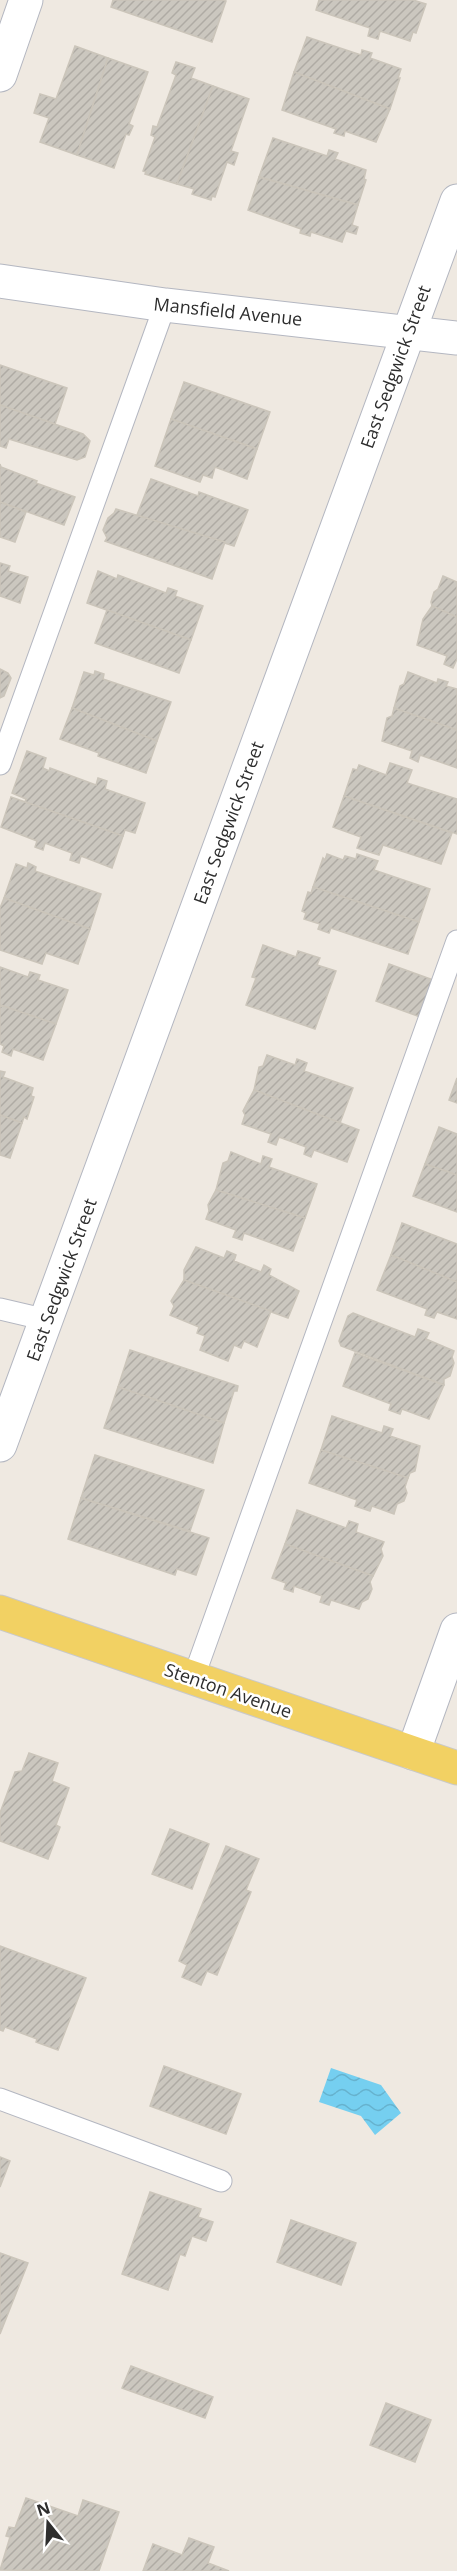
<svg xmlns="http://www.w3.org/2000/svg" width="457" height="2571" viewBox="0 0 457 2571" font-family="'Open Sans',sans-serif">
  <defs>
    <pattern id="water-waves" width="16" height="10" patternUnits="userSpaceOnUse" patternTransform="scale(1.5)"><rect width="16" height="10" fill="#75cff0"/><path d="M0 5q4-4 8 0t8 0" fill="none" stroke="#66b2ce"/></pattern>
    <pattern id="building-hatch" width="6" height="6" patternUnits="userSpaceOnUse" patternTransform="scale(1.5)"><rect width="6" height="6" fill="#cbc7bf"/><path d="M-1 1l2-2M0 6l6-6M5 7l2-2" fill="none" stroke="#afaba4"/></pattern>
  </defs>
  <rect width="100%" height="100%" fill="#efe9e1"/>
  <path fill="url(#water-waves)" d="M331 2068 381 2085 401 2113 375 2135 361 2116 319 2102Z"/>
  <g fill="url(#building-hatch)" stroke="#cbc5ba" stroke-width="1.5">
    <path d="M113 0H222L226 1 212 42 111 7Z"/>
    <path d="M319 0H413L426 4 416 33 413 32 410 41 380 31 378 39 368 36 370 28 316 10Z"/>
    <path d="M307 37 361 55 362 50 372 53 370 58 401 69 398 78H400L390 109 294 72Z"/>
    <path d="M75 46 108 58 77 155 40 142 49 118 34 113 40 94 56 99Z"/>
    <path d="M108 58 148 72 129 124 133 126 129 135 126 134 114 168 77 155Z"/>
    <path d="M176 62 195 68 191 78 213 86 177 184 145 174 146 172 143 171 155 137 151 135 153 126 157 127 176 75 172 73Z"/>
    <path d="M294 72 390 109 376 142 345 131 344 136 334 133 336 129 282 110Z"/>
    <path d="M213 86 249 99 231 151 238 153 234 165 227 162 215 197 212 196 211 200 192 194 194 189 177 184Z"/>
    <path d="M273 138 327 156 329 150 338 153 335 159 366 170 364 179 366 180 358 205 259 177Z"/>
    <path d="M259 177 358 205 352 225 358 227 356 234 346 231 342 242 311 232 310 236 300 233 301 229 248 210Z"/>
    <path d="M0 365 67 388 55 424 0 405Z"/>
    <path d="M184 382 270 412 257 449 171 419Z"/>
    <path d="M0 405 83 434 90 441 85 457 77 460 9 439 6 448 0 446Z"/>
    <path d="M171 419 257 449 247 479 215 467 212 478 203 475 200 482 155 466Z"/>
    <path d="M0 464 1 467 37 481 36 483 75 497 64 525 0 502Z"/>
    <path d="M151 479 198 496 199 492 248 510 234 546 137 515Z"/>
    <path d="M0 502 26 512 15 542 0 537Z"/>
    <path d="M116 509 225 542 212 579 105 541 107 538 103 530 108 518 114 513Z"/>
    <path d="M0 563 10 566 8 571 28 577 20 603 0 596Z"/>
    <path d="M98 571 117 579 118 575 166 593 168 588 177 591 175 596 203 606 191 640 87 603Z"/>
    <path d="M443 576 457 582V617L432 606 431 602 434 592 438 589Z"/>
    <path d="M432 606 457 617V659L453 668 444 664 447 656 417 645 423 619Z"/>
    <path d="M107 610 191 640 179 673 95 643Z"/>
    <path d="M0 669 8 673 11 678 4 696 0 698Z"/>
    <path d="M95 671 104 674 103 679 171 702 157 741 72 708 84 672 94 675Z"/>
    <path d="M408 672 437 683 438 679 448 682 446 686 457 689V730L394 708 400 686 404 684Z"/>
    <path d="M72 708 157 741 146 773 98 756 99 753 60 739Z"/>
    <path d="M394 708 457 730V768L420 755 418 762 410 758 412 751 382 741 387 718 392 716Z"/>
    <path d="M27 751 46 758 43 768 49 771 50 768 96 785 98 778 107 781 105 789 145 803 135 833 125 830 123 836 25 802 26 799 12 793Z"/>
    <path d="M390 763 412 770 407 783 457 799V834L344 796 353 769 357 770 359 765 386 775Z"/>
    <path d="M344 796 452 833 441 864 383 845 379 855 357 848 361 837 333 827Z"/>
    <path d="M11 797 123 836 112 868 81 856 79 863 70 860 72 853 45 843 43 850 35 847 37 841 1 827Z"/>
    <path d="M327 854 343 860 345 856 356 859 357 854 378 861 374 870 430 889 419 922 313 887 323 858 325 860Z"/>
    <path d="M28 863 36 867 35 871 101 894 90 929 4 898 16 864 27 868Z"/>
    <path d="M313 887 419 922 408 954 331 928 329 933 318 929 320 924 304 919 306 913 302 911 308 892 311 893Z"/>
    <path d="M4 898 90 929 78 964 46 953 42 964 0 950V908Z"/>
    <path d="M263 945 296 957 298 951 320 958 317 965 336 971 315 1029 246 1005 256 978 252 977Z"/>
    <path d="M389 964 436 981 423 1018 376 1001Z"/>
    <path d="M0 967 28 977 30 972 40 975 38 980 68 990 56 1024 0 1005Z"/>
    <path d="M0 1005 56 1024 43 1060 13 1049 11 1056 2 1052 4 1046 0 1044Z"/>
    <path d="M267 1055 295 1065 297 1059 307 1063 304 1071 353 1088 340 1123 254 1090 259 1067 263 1066Z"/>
    <path d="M0 1071 5 1072 3 1077 33 1088 31 1096 34 1097 27 1119 24 1117 22 1123 0 1115Z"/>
    <path d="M457 1078V1103L449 1100Z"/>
    <path d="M254 1090 359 1130 347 1162 314 1150 311 1157 304 1154 306 1147 279 1137 276 1145 268 1142 271 1134 242 1124 245 1115 243 1111Z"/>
    <path d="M0 1115 22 1123 10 1158 0 1155Z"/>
    <path d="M439 1127 457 1134V1175L425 1164Z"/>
    <path d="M231 1152 261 1164 263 1156 272 1159 269 1167 317 1184 305 1218 216 1190 223 1163 228 1161Z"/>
    <path d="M425 1164 457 1175V1212L413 1196Z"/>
    <path d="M216 1190 305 1218 293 1251 244 1233 242 1240 233 1237 236 1230 206 1219 209 1211 208 1205Z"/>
    <path d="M402 1223 457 1244V1282L391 1255Z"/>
    <path d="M196 1247 224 1258 227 1251 236 1255 234 1261 261 1272 264 1265 271 1269 269 1275 299 1291 288 1318 184 1280V1270Z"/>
    <path d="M391 1255 457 1282V1319L437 1312 434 1318 425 1315 427 1309 377 1290Z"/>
    <path d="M184 1280 271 1311 257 1347 244 1341 241 1348 234 1345 228 1361 200 1350 205 1336 197 1333 199 1327 170 1315 174 1306 171 1301Z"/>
    <path d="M353 1313 415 1337 418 1329 429 1333 426 1339 454 1351 452 1357 454 1363 450 1376 444 1379V1385L341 1346 339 1341 348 1316Z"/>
    <path d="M130 1350 238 1386 237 1391H234L224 1423 118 1387Z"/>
    <path d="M355 1353 444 1385 429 1419 402 1409 400 1414 389 1410 391 1404 343 1386Z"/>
    <path d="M118 1387 224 1423 213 1463 104 1428Z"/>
    <path d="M332 1416 382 1433 384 1426 393 1429 390 1436 420 1446 415 1471 410 1473 408 1478 321 1450Z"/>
    <path d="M321 1450 408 1478 405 1487 407 1493 404 1501 397 1504 394 1514 372 1506 370 1511 355 1506 357 1500 309 1483Z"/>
    <path d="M95 1455 204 1490 190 1531 81 1498Z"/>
    <path d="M81 1498 209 1538 196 1575 177 1569 175 1575 68 1539Z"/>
    <path d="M297 1510 346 1528 349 1521 358 1524 356 1532 384 1542 381 1549 383 1556 373 1576 285 1544Z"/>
    <path d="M285 1544 373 1576 370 1582 372 1589 368 1599 362 1602 359 1609 331 1600 329 1605 320 1602 322 1596 294 1586 293 1592 284 1589 286 1583 272 1578Z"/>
    <path d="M29 1753 58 1763 52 1781 69 1788 56 1825 60 1827 48 1859 0 1841V1813L15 1772 22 1771Z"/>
    <path d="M170 1829 209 1844 192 1889 152 1874Z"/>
    <path d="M226 1846 259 1859 246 1890 251 1892 217 1975 207 1971 201 1985 182 1977 187 1965 179 1961Z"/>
    <path d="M0 1946 86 1978 58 2050 36 2042 37 2039 5 2027 3 2031 0 2030Z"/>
    <path d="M164 2066 241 2094 226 2134 150 2106Z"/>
    <path d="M0 2157 10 2161 0 2187Z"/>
    <path d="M150 2192 201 2209 198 2217 213 2222 206 2241 192 2236 185 2256 180 2254 168 2290 122 2274Z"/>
    <path d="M291 2220 356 2243 341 2285 277 2262Z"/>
    <path d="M0 2253 28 2263 0 2334Z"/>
    <path d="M131 2366 213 2397 205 2418 122 2388Z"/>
    <path d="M386 2403 431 2420 415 2462 370 2445Z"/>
    <path d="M26 2498 78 2516 83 2500 119 2512 99 2571 0 2570 10 2537 6 2536 9 2527 15 2528Z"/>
    <path d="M189 2538 214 2547 208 2563 229 2571H143L153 2544 182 2555Z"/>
  </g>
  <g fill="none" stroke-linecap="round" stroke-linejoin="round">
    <defs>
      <g id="lane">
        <path d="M0 764 165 305"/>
        <path d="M0 1309 47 1320"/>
        <path d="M193 1679 457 941"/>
        <path d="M0 2099 221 2181"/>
      </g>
      <g id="street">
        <path d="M0 75 26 0"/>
        <path d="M0 281 165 305 457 338"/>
        <path d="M0 1445 457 201"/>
        <path d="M413 1753 457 1630"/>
      </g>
      <path id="primary" d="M0 1612 457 1768"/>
    </defs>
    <use href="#lane" stroke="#b4b7c1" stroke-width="23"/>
    <use href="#street" stroke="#b4b7c1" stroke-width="35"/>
    <use href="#primary" stroke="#c9c9c9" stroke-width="35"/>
    <use href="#lane" stroke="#fff" stroke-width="21"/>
    <use href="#street" stroke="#fff" stroke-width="33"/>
    <use href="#primary" stroke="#f2d163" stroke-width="33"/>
  </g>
  <g text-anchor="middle" stroke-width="5" stroke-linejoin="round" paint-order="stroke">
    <g font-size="18" fill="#2e2e2e" stroke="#fff">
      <text transform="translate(228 312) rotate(6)" y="6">Mansfield Avenue</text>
      <text transform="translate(396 367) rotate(-70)" y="6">East Sedgwick Street</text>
      <text transform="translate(229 823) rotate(-70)" y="6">East Sedgwick Street</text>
      <text transform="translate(62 1280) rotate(-70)" y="6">East Sedgwick Street</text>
      <text transform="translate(228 1691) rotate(19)" y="6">Stenton Avenue</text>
    </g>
  </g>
  <g transform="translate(48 2523) rotate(342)" stroke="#ffffff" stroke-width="4.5" paint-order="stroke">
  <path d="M0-4.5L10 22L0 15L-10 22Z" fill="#2e2e2e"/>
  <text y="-9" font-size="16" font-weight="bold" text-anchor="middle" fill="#2e2e2e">N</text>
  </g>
</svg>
